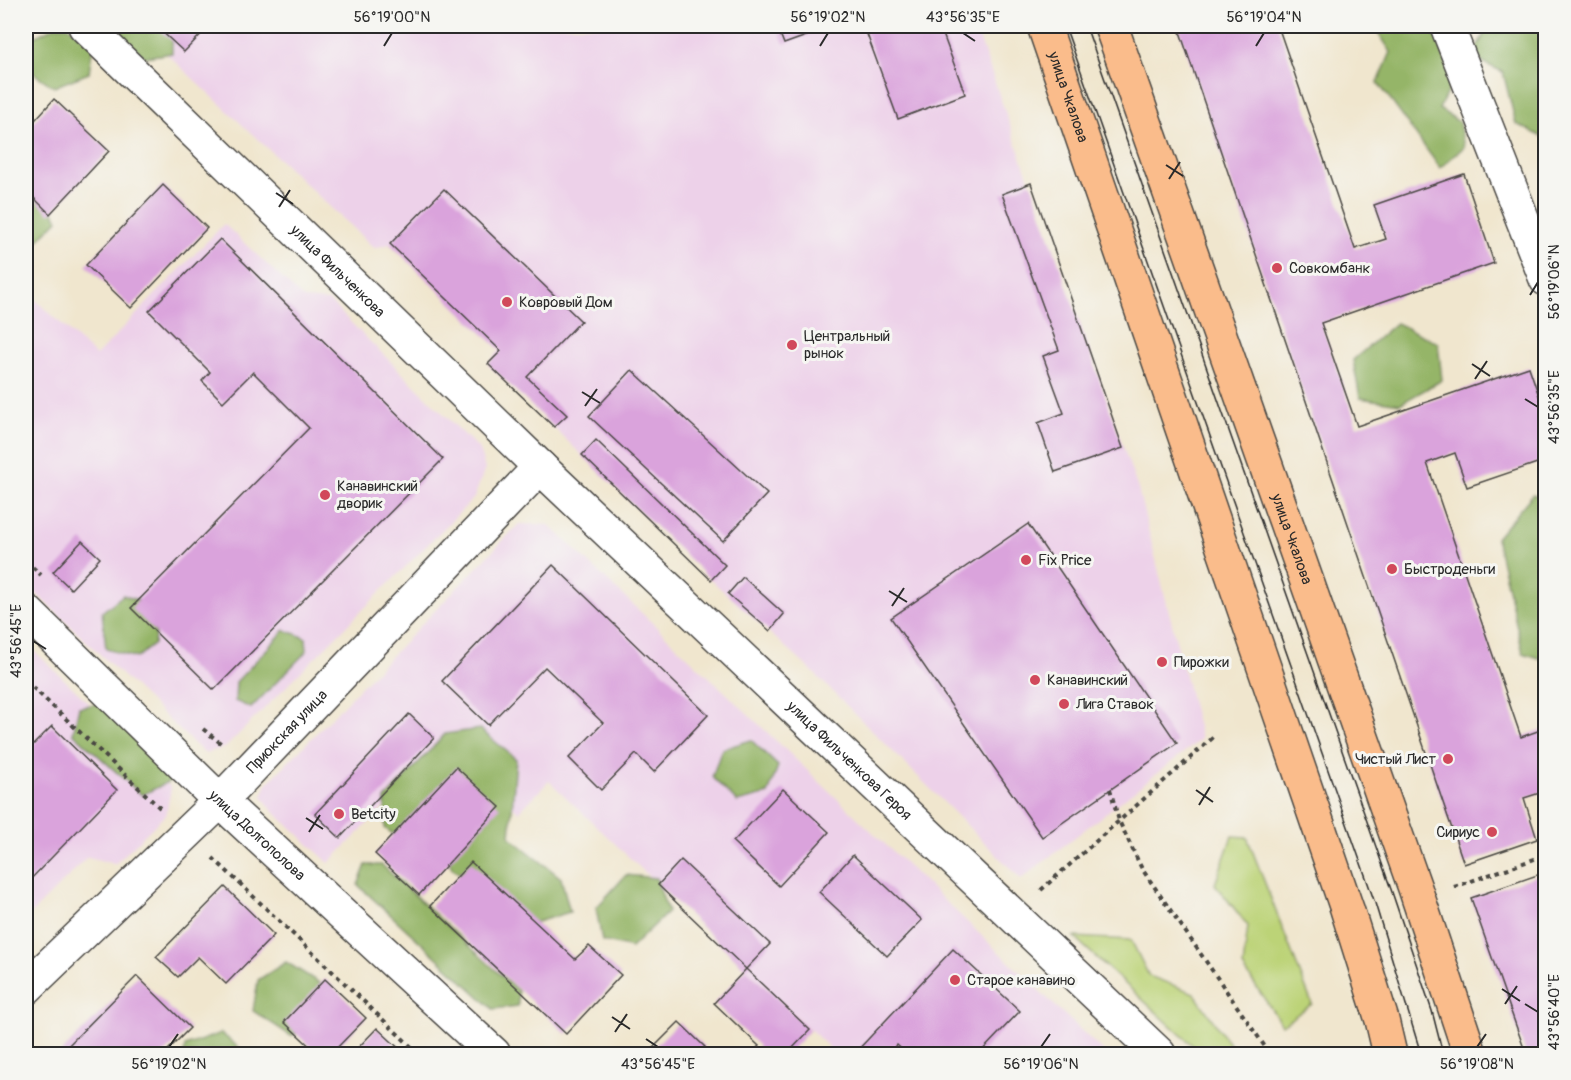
<svg xmlns="http://www.w3.org/2000/svg" width="1571" height="1080" viewBox="0 0 1571 1080" font-family="Pangolin,sans-serif">
  <rect width="100%" height="100%" fill="#f6f6f2"/>
  <filter id="ink" filterUnits="userSpaceOnUse"><feTurbulence type="fractalNoise" baseFrequency=".0167" numOctaves="2"/><feDisplacementMap in="SourceGraphic" scale="12" xChannelSelector="R" yChannelSelector="G"/><feConvolveMatrix kernelMatrix="1 2 1 2 8 2 1 2 1" color-interpolation-filters="sRGB"/></filter>
  <filter id="wash" filterUnits="userSpaceOnUse"><feTurbulence type="fractalNoise" baseFrequency=".008" numOctaves="4" result="noise"/><feDisplacementMap in="SourceGraphic" scale="24" xChannelSelector="R" yChannelSelector="G"/><feGaussianBlur stdDeviation="1.35" result="paint"/><feColorMatrix in="noise" values="0 0 0 0 0 0 0 0 0 0 0 0 0 0 0 0 0 1.4 0 .05"/><feComposite in="paint" operator="in"/></filter>
  <g filter="url(#wash)">
    <rect width="100%" height="100%" fill="#f0e6ce"/>
    <g fill="#edd1e9">
      <path d="M137 26H975L1138 489 1201 739 1021 879 812 671 711 580 488 364 500 350 390 244 374 248Z"/>
      <path d="M224 224 304 299 329 301 479 449 485 469 474 498 225 748 204 753 26 584V291L96 356Z"/>
      <path d="M519 524 549 525 1106 1054H836L549 781 519 812 446 744 329 863 272 810 262 796 267 784Z"/>
      <path d="M26 643 158 769 171 789 166 814 115 864 88 857 26 919Z"/>
    </g>
    <g fill="#bcd377" stroke="#747f51" stroke-width="1.5">
      <path d="M1232 836 1247 837 1312 1004 1282 1025 1243 967 1248 926 1215 884Z"/>
      <path d="M1074 937 1131 940 1149 976 1194 993 1236 1054H1202Z"/>
    </g>
    <g fill="#95b568" stroke="#60704a" stroke-width="1.5">
      <path d="M56 26H68L93 45 89 73 54 87 26 68V41Z"/>
      <path d="M113 26H169L172 29V53L145 57 111 32Z"/>
      <path d="M1374 26H1432L1453 80 1439 109 1459 122 1464 147 1440 168 1378 83 1391 52Z"/>
      <path d="M1489 26H1533L1545 33V138L1516 124 1503 72 1471 57Z"/>
      <path d="M26 155 58 220 32 246H26Z"/>
      <path d="M1396 323 1438 343 1442 380 1400 404 1360 398 1353 360Z"/>
      <path d="M1533 494 1545 500V660L1523 653 1496 538Z"/>
      <path d="M123 595 158 608 154 644 136 658 106 649 102 612Z"/>
      <path d="M285 630 306 638 307 651 251 708 235 701 236 682Z"/>
      <path d="M109 702 174 764 170 781 142 795 73 733 79 707Z"/>
      <path d="M480 729 516 759 510 837 561 878 570 912 527 925 452 868 438 834 405 843 385 828V799L445 734Z"/>
      <path d="M751 740 778 766 768 794 737 802 712 777 722 749Z"/>
      <path d="M366 865H382L518 991V1006L493 1009 358 885Z"/>
      <path d="M626 875 656 878 668 912 631 948 602 941 596 908Z"/>
      <path d="M286 962 326 987 320 1023 291 1036 253 1011 258 980Z"/>
      <path d="M221 1033 243 1051 240 1054H184L185 1046Z"/>
    </g>
    <g id="blocks">
      <g fill="#daa3dc">
        <path d="M156 26H209L184 52Z"/>
        <path d="M777 26H834L784 44Z"/>
        <path d="M864 26H940L965 94 898 119Z"/>
        <path d="M1178 26H1278L1355 249 1386 239 1374 205 1464 174 1494 263 1321 323 1357 426 1529 367 1546 416V460L1467 487 1455 453 1427 463 1521 737 1546 728V791L1524 798 1537 839 1464 864Z"/>
        <path d="M54 99 109 151 50 214 26 190V130Z"/>
        <path d="M1031 183 1123 448 1055 472 1038 423 1064 413 1043 356 1059 350 1002 194Z"/>
        <path d="M163 185 207 228 131 308 86 265Z"/>
        <path d="M444 189 581 321 527 377 567 415 554 427 488 364 501 351 390 244Z"/>
        <path d="M220 239 443 459 214 690 131 608 309 428 253 372 223 402 202 381 210 372 149 311Z"/>
        <path d="M632 370 767 494 723 541 589 416Z"/>
        <path d="M596 440 725 565 711 580 582 455Z"/>
        <path d="M1028 524 1177 743 1042 837 891 618Z"/>
        <path d="M82 541 100 558 71 589 53 572Z"/>
        <path d="M553 565 708 715 654 772 636 754 601 790 569 758 603 723 545 667 488 725 442 681Z"/>
        <path d="M743 577 784 614 770 631 728 594Z"/>
        <path d="M409 714 434 738 340 838 315 814Z"/>
        <path d="M52 726 117 790 26 884V752Z"/>
        <path d="M456 767 500 807 419 895 375 854Z"/>
        <path d="M783 789 829 832 779 886 733 842Z"/>
        <path d="M853 855 922 920 887 956 819 892Z"/>
        <path d="M681 860 770 944 746 969 810 1030 787 1054H751L759 1046 714 1003 746 969 658 885Z"/>
        <path d="M471 862 575 959 589 946 621 975 566 1034 430 906Z"/>
        <path d="M1546 872V1054H1526L1471 898Z"/>
        <path d="M225 887 274 935 226 984 198 957 178 977 156 957Z"/>
        <path d="M953 949 1020 1011 979 1054H907L897 1045 887 1054H854Z"/>
        <path d="M137 976 190 1028 164 1054H60Z"/>
        <path d="M325 979 366 1018 331 1054H318L284 1022Z"/>
        <path d="M679 1022 705 1047 697 1054H647Z"/>
        <path d="M377 1028 405 1054H352Z"/>
      </g>
    </g>
  </g>
  <g filter="url(#ink)">
    <use href="#blocks" fill-opacity="0" stroke="#494743" stroke-width="1.5"/>
    <g fill="none" stroke-linecap="round" stroke-linejoin="round">
      <defs>
        <g id="minor">
          <path id="s1" d="M85 26 540 467 1159 1054"/>
          <path d="M1447 26 1546 279"/>
          <path id="s2" d="M26 611 220 801 494 1054"/>
          <path id="s3" d="M26 988 220 801 540 467"/>
        </g>
        <g id="major">
          <path id="s4" d="M1044 26 1347 909 1382 1020 1390 1054"/>
          <path id="s5" d="M1111 26 1415 888 1470 1054"/>
        </g>
      </defs>
      <use href="#minor" stroke="#494743" stroke-width="36"/>
      <use href="#major" stroke="#494743" stroke-width="36"/>
      <g stroke="#494743" stroke-width="4" stroke-dasharray="4.5 4.5" stroke-linecap="butt">
        <path d="M26 561 41 575"/>
        <path d="M26 681 161 809"/>
        <path d="M203 729 223 745"/>
        <path d="M1110 789 1119 821 1142 869 1270 1054"/>
        <path d="M213 858 419 1054"/>
        <path d="M1454 887 1546 855"/>
        <path d="M1041 890 1216 735"/>
      </g>
      <use href="#minor" stroke="#fff" stroke-width="33"/>
      <use href="#major" stroke="#fabc8b" stroke-width="33"/>
      <g stroke="#2b2b2b" stroke-width="1.5">
        <path d="M1065 26 1375 903 1421 1054"/>
        <path d="M1086 26 1393 895 1432 1011 1443 1054"/>
      </g>
    </g>
  </g>
  <path fill="none" stroke="#2b2b2b" stroke-width="2" d="M963 33 975 41M384 46 392 33M820 46 828 33M1256 46 1264 33M1166 165 1183 176M1169 179 1180 162M276 193 293 204M279 207 290 190M1530 295 1538 282M1472 364 1490 376M1475 379 1487 361M582 392 600 403M1525 399 1538 407M585 406 597 389M889 591 907 602M892 606 904 588M33 641 46 649M1196 790 1213 802M1199 805 1210 787M306 818 323 829M309 832 320 815M1502 989 1520 1001M1505 1004 1517 986M1525 1004 1538 1012M612 1017 630 1029M615 1032 627 1014M646 1039 658 1047M169 1047 178 1034M1041 1047 1050 1034M1477 1047 1486 1034"/>
  <g fill="#d1495b" stroke="#f6f6f2" stroke-width="2">
    <circle cx="1277" cy="268" r="6"/>
    <circle cx="507" cy="302" r="6"/>
    <circle cx="792" cy="345" r="6"/>
    <circle cx="325" cy="495" r="6"/>
    <circle cx="1026" cy="560" r="6"/>
    <circle cx="1392" cy="569" r="6"/>
    <circle cx="1162" cy="662" r="6"/>
    <circle cx="1035" cy="680" r="6"/>
    <circle cx="1064" cy="704" r="6"/>
    <circle cx="1448" cy="759" r="6"/>
    <circle cx="339" cy="814" r="6"/>
    <circle cx="1492" cy="832" r="6"/>
    <circle cx="955" cy="980" r="6"/>
  </g>
  <g text-anchor="middle" stroke-width="6" stroke-linejoin="round" paint-order="stroke">
    <g font-size="15" fill="#2b2b2b" stroke="#f6f6f2">
      <text dy="5" stroke="none"><textPath href="#s4" startOffset="75">улица Чкалова</textPath></text>
      <text dy="5" stroke="none"><textPath href="#s1" startOffset="352">улица Фильченкова</textPath></text>
      <text dy="5" stroke="none"><textPath href="#s5" startOffset="544">улица Чкалова</textPath></text>
      <text dy="5" stroke="none"><textPath href="#s3" startOffset="366">Приокская улица</textPath></text>
      <text dy="5" stroke="none"><textPath href="#s1" startOffset="1060">улица Фильченкова Героя</textPath></text>
      <text dy="5" stroke="none"><textPath href="#s2" startOffset="322">улица Долгополова</textPath></text>
    </g>
    <g font-size="15" fill="#2b2b2b" stroke="#f6f6f2" text-anchor="start">
      <text x="1289" y="273">Совкомбанк</text>
      <text x="519" y="307">Ковровый Дом</text>
      <text x="804" y="341">Центральный<tspan x="804" dy="17">рынок</tspan></text>
      <text x="337" y="491">Канавинский<tspan x="337" dy="17">дворик</tspan></text>
      <text x="1038" y="565">Fix Price</text>
      <text x="1404" y="574">Быстроденьги</text>
      <text x="1174" y="667">Пирожки</text>
      <text x="1047" y="685">Канавинский</text>
      <text x="1076" y="709">Лига Ставок</text>
      <text x="1436" y="764" text-anchor="end">Чистый Лист</text>
      <text x="351" y="819">Betcity</text>
      <text x="1480" y="837" text-anchor="end">Сириус</text>
      <text x="967" y="985">Старое канавино</text>
    </g>
  </g>
  <rect width="1571" height="1080" fill="none" stroke="#f6f6f2" stroke-width="66"/>
  <rect x="33" y="33" width="1505" height="1014" fill="none" stroke="#2b2b2b" stroke-width="2"/>
  <g font-size="15" text-anchor="middle" fill="#2b2b2b">
    <text x="392" y="22">56°19'00"N</text>
    <text x="828" y="22">56°19'02"N</text>
    <text x="963" y="22">43°56'35"E</text>
    <text x="1264" y="22">56°19'04"N</text>
    <text transform="translate(1554 282) rotate(-90)" y="5">56°19'06"N</text>
    <text transform="translate(1554 407) rotate(-90)" y="5">43°56'35"E</text>
    <text transform="translate(16 641) rotate(-90)" y="5">43°56'45"E</text>
    <text transform="translate(1554 1012) rotate(-90)" y="5">43°56'40"E</text>
    <text x="169" y="1069">56°19'02"N</text>
    <text x="658" y="1069">43°56'45"E</text>
    <text x="1041" y="1069">56°19'06"N</text>
    <text x="1477" y="1069">56°19'08"N</text>
  </g>
</svg>
